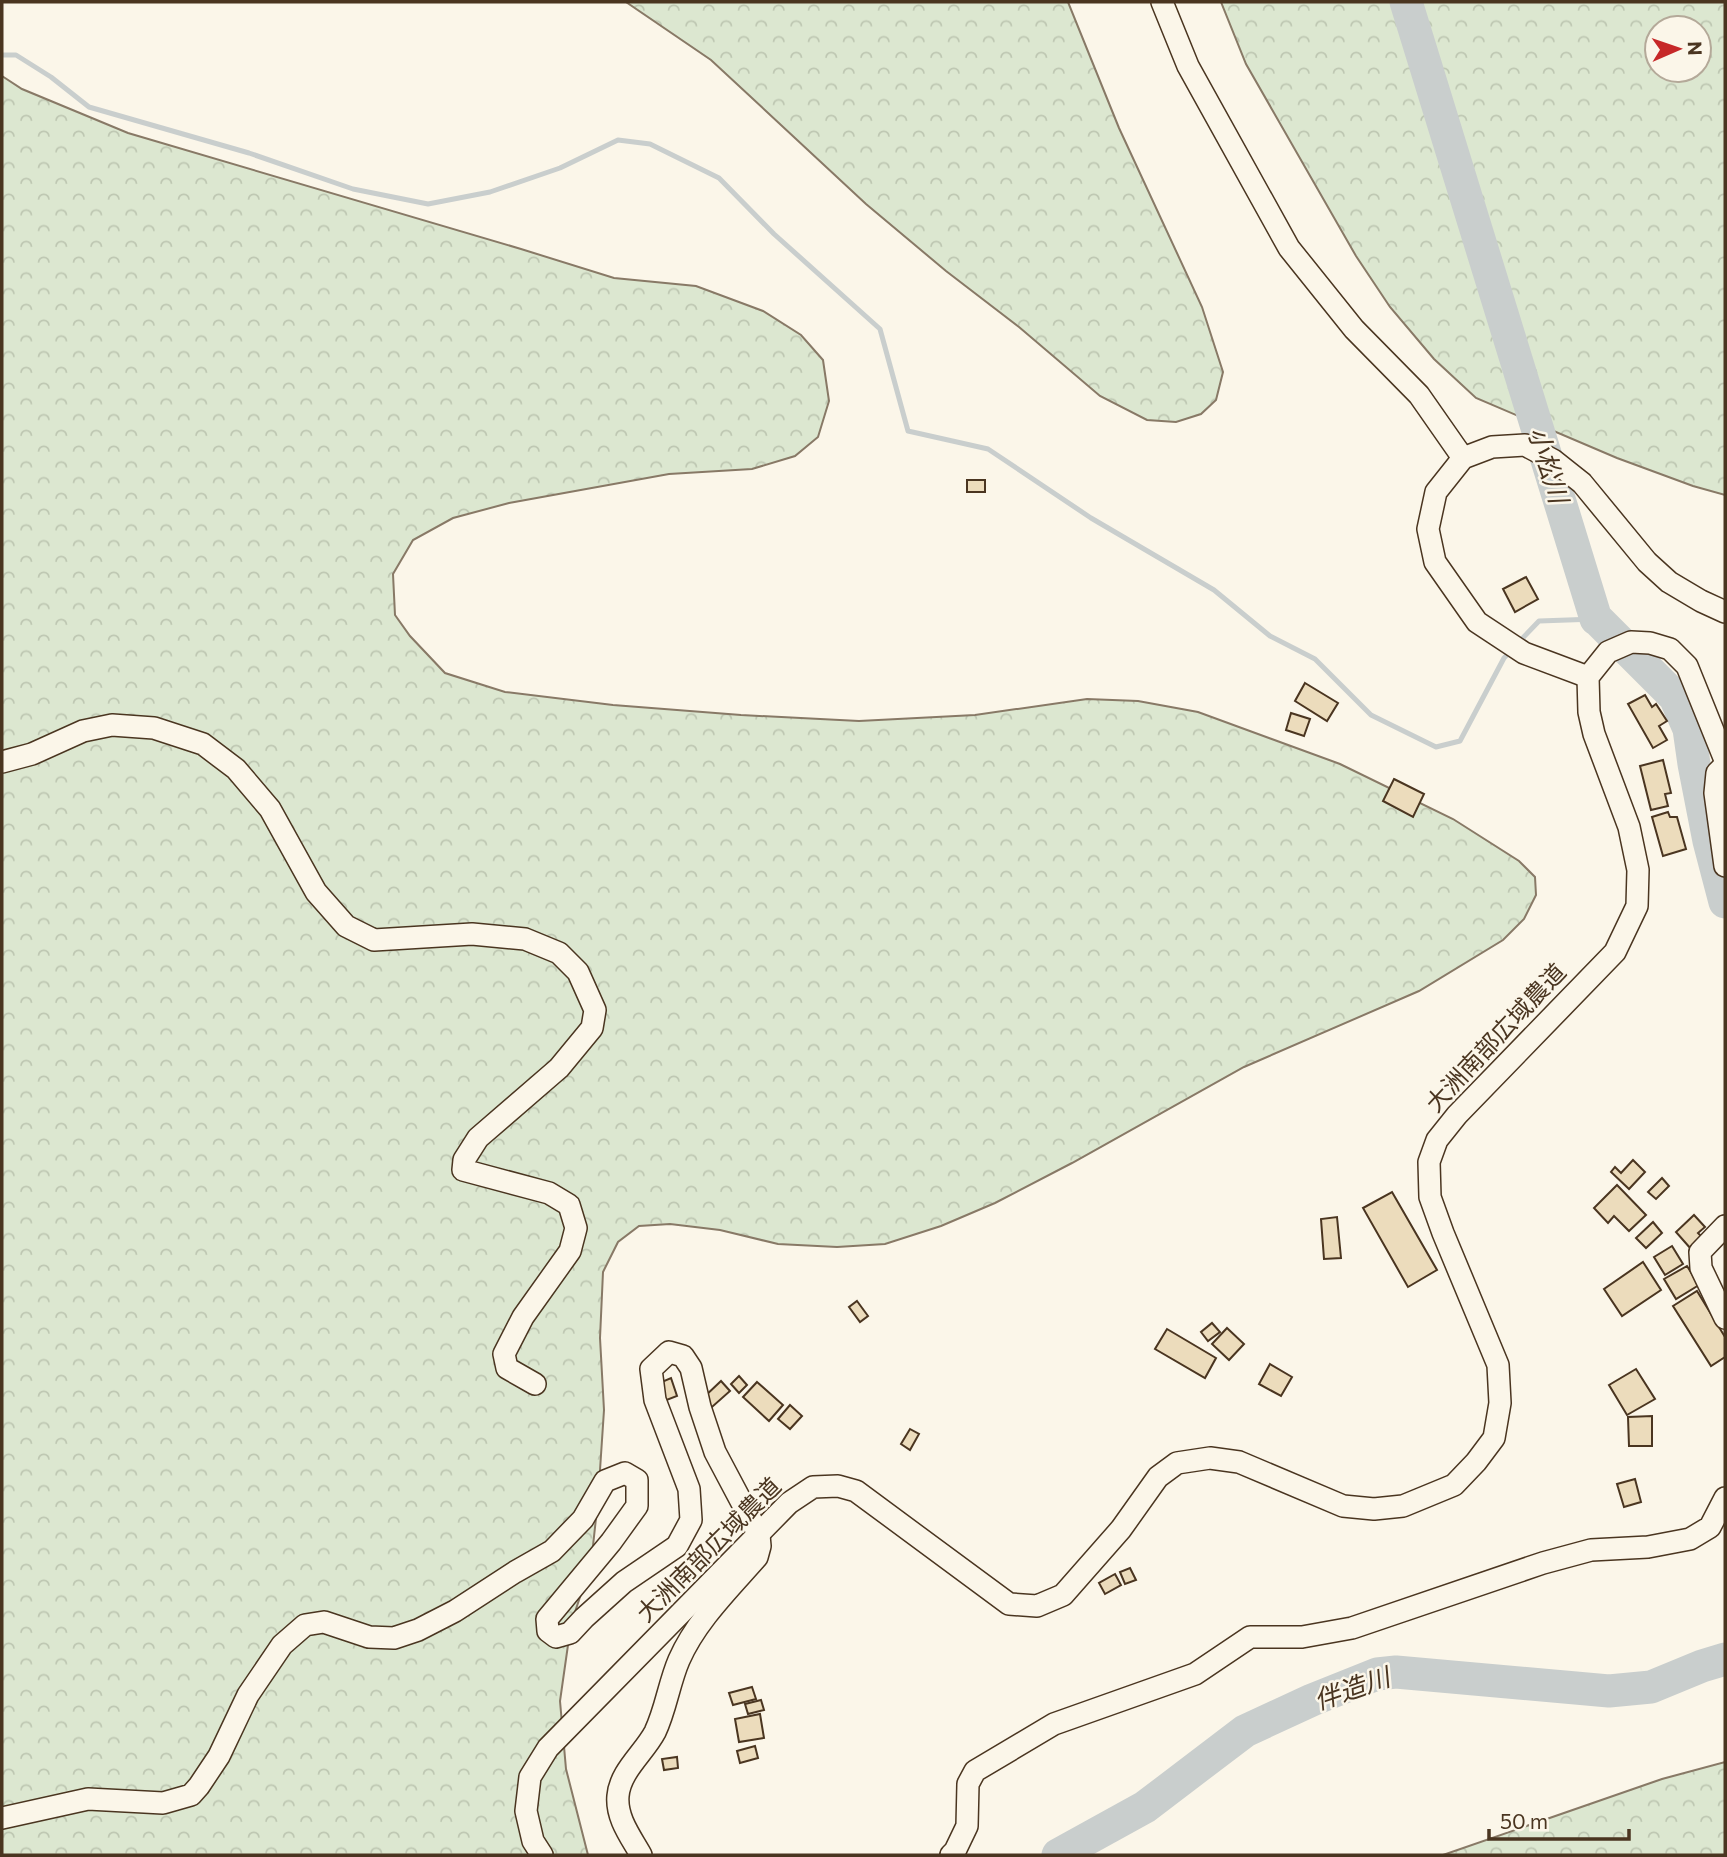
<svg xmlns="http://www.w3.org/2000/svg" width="1727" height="1857" viewBox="0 0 1727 1857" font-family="Commissioner,'Noto Sans JP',sans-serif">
  <defs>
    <pattern id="forest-crowns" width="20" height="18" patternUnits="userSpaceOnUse" patternTransform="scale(1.75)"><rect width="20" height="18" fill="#dce7d0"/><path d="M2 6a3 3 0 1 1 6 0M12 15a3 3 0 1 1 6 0" fill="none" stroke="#bec7b2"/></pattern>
  </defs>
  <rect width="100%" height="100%" fill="#fbf6e9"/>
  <g fill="url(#forest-crowns)" stroke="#887966" stroke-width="2" fill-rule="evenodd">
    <path d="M626 2H1068L1119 128 1202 307 1223 372 1216 400 1201 414 1176 422 1147 420 1100 396 1019 327 946 271 866 204 711 60Z"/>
    <path d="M1221 2H1725V495L1693 486 1617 458 1476 398 1434 359 1390 307 1356 256 1246 64ZM1657 28H1699V70H1657Z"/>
    <path d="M2 76 22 89 128 133 521 249 614 278 696 286 763 311 801 335 823 360 829 401 818 437 795 456 752 469 669 474 509 503 453 518 413 540 393 574 395 615 410 636 445 673 505 692 613 705 741 715 859 721 975 715 1087 699 1138 701 1198 712 1340 764 1453 819 1519 861 1535 877 1536 895 1524 919 1503 940 1419 991 1244 1067 1072 1163 995 1203 941 1226 885 1244 837 1247 778 1244 720 1230 670 1224 639 1226 618 1242 603 1272 600 1338 604 1410 598 1500 591 1564 571 1624 560 1701 566 1769 588 1855H2Z"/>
    <path d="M1725 1762V1855H1443L1662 1779Z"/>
  </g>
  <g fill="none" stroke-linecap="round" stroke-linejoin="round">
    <g stroke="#c9cecd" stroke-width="5">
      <path d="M2 55H16L51 77 89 107 249 153 353 189 428 204 490 192 560 168 618 140 650 144 719 178 774 234 880 329 908 431 988 449 1091 518 1214 590 1270 636 1315 659 1371 715 1436 747 1460 741 1504 658 1511 651"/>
      <path d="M1517 644 1539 621 1596 619"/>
    </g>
    <g stroke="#c9cecd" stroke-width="33">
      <path d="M1406 2 1596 619H1597L1675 697 1689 729 1694 764 1709 841 1725 902"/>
      <path d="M1058 1855 1145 1807 1245 1731 1312 1700 1377 1674 1396 1672 1609 1691 1651 1687 1702 1666 1725 1659"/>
    </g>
  </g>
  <g fill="#ecdcbc" stroke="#4a3520" stroke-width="2">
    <rect x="967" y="480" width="18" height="12"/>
    <path d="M1526 577 1538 599 1515 612 1503 589Z"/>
    <path d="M1305 683 1338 703 1327 721 1295 701Z"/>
    <path d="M1645 695 1652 707 1656 704 1667 721 1659 726 1667 740 1653 748 1628 704Z"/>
    <path d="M1291 713 1310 719 1304 736 1286 730Z"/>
    <path d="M1663 760 1671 793 1665 794 1668 806 1651 810 1640 766Z"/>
    <path d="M1394 779 1424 794 1413 817 1383 801Z"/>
    <path d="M1668 812 1670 817H1677L1686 849 1663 856 1652 817Z"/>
    <path d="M1633 1160 1645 1172 1629 1189 1611 1172 1615 1167 1621 1173Z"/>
    <path d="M1662 1178 1669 1186 1656 1199 1648 1192Z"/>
    <path d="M1617 1185 1646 1215 1629 1231 1614 1216 1608 1223 1594 1208Z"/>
    <path d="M1392 1192 1437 1270 1408 1287 1363 1208Z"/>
    <path d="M1694 1215 1705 1227 1698 1233 1703 1238 1691 1249 1676 1232Z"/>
    <path d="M1337 1217 1341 1258 1324 1259 1321 1219Z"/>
    <path d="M1653 1222 1662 1233 1646 1248 1636 1238Z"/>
    <path d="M1672 1246 1683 1264 1665 1275 1654 1257Z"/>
    <path d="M1643 1262 1661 1290 1622 1316 1604 1289Z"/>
    <path d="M1687 1266 1699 1285 1676 1299 1664 1279Z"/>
    <path d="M1697 1291 1725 1337V1357L1711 1366 1673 1306Z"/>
    <path d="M857 1301 868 1316 860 1322 849 1307Z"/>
    <path d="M1212 1323 1220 1332 1208 1341 1201 1332Z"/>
    <path d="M1227 1328 1244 1344 1229 1360 1212 1344Z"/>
    <path d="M1167 1329 1216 1358 1205 1378 1155 1349Z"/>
    <path d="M1270 1364 1292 1377 1281 1396 1259 1384Z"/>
    <path d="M1636 1369 1655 1399 1627 1415 1609 1385Z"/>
    <path d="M739 1376 747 1385 739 1393 731 1384Z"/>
    <path d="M671 1378 677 1396 664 1401 657 1384Z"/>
    <path d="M721 1381 730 1391 712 1407 703 1398Z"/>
    <path d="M757 1382 783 1405 769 1421 743 1397Z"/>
    <path d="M790 1405 802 1416 790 1429 778 1419Z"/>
    <path d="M1652 1416V1446H1629L1628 1417Z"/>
    <path d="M910 1429 919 1434 910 1450 901 1444Z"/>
    <path d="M1635 1479 1641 1502 1624 1507 1617 1484Z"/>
    <path d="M1130 1568 1136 1580 1125 1584 1120 1572Z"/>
    <path d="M1115 1574 1121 1585 1105 1594 1099 1583Z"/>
    <path d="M752 1687 756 1699 733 1705 729 1693Z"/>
    <path d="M761 1700 764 1710 748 1714 745 1704Z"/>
    <path d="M760 1714 764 1738 739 1742 735 1719Z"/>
    <path d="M755 1746 758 1758 740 1763 737 1751Z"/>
    <path d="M677 1757 678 1768 664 1770 662 1759Z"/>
  </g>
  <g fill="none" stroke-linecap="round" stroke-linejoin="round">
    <defs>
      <g id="minor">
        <path d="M1162 2 1188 66 1289 248 1354 329 1419 395 1463 458"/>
        <path d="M1588 677 1524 653 1477 622 1435 562 1428 529 1436 492 1463 458 1492 447 1525 445 1553 460 1582 483 1647 562 1669 582 1701 601 1725 612"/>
        <path d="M2 762 32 754 83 731 112 725 154 728 203 744 236 769 270 809 316 892 346 926 374 940 472 934 525 939 559 953 578 972 595 1010 592 1028 559 1068 478 1138 464 1160 463 1170 549 1193 569 1205 576 1228 570 1251 523 1317 504 1354 507 1368 535 1384"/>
        <path d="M1725 765 1717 773 1715 793 1725 866"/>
        <path d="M1725 1226 1700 1252 1701 1268 1725 1318"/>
        <path d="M2 1818 88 1799 163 1803 191 1795 199 1786 219 1756 248 1695 282 1645 305 1625 324 1622 369 1637 394 1638 418 1630 455 1611 515 1572 552 1551 583 1519 605 1481 625 1473 637 1480V1506L611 1542 547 1619 548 1631 556 1637 570 1633 584 1618 624 1582 677 1546 691 1520 689 1489 655 1400 651 1369 669 1352 683 1356 691 1368 700 1407 715 1452 759 1535 760 1546 757 1557C729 1589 696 1621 679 1660 669 1683 666 1709 655 1732 644 1753 620 1771 618 1796 616 1818 631 1837 641 1855"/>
        <path d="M542 1855 533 1841 526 1811 530 1777 548 1748 789 1503 813 1487 838 1486 856 1491 1009 1604 1037 1606 1063 1595 1121 1529 1158 1477 1177 1463 1210 1458 1239 1462 1343 1506 1374 1509 1403 1506 1454 1485 1476 1462 1494 1438 1500 1403 1498 1365 1443 1233 1430 1197 1429 1162 1437 1140 1457 1115 1615 952 1637 906 1638 870 1629 827 1594 734 1589 712 1588 677 1608 652 1631 642 1650 643 1670 649 1687 666 1725 760"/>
        <path d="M951 1855 955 1851 967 1826 968 1784 975 1771 1054 1724 1195 1674 1250 1637H1302L1352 1628 1543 1563 1591 1550 1648 1547 1690 1539 1710 1527 1725 1498"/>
      </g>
    </defs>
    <use href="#minor" stroke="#4a3520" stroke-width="24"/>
    <use href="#minor" stroke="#fbf6e9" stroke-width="21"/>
  </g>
  <g text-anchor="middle" stroke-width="5" stroke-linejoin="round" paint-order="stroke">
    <g font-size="24" fill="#4a3520" stroke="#fbf6e9">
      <text transform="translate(1496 1038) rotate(-47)" y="8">大洲南部広域農道</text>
      <text transform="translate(709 1550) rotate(-45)" y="8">大洲南部広域農道</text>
    </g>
    <g font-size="26" font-style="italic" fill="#4a3520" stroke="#fbf6e9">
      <text transform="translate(1548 465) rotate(73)" y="9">小松川</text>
      <text transform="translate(1352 1689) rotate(-19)" y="9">伴造川</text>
    </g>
  </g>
  <rect width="1727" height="1857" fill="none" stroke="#4a3520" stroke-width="7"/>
  <g transform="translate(1678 49) rotate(88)"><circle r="33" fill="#fbf6e9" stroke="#b4a999" stroke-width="2"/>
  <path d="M0-5L12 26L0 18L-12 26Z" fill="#c62828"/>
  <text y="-10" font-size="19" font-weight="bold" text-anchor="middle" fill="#4a3520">N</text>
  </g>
  <path d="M1489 1829v10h140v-10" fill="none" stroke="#4a3520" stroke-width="3.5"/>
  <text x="1500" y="1829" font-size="21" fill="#4a3520" stroke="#fbf6e9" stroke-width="5" paint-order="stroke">50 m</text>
</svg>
